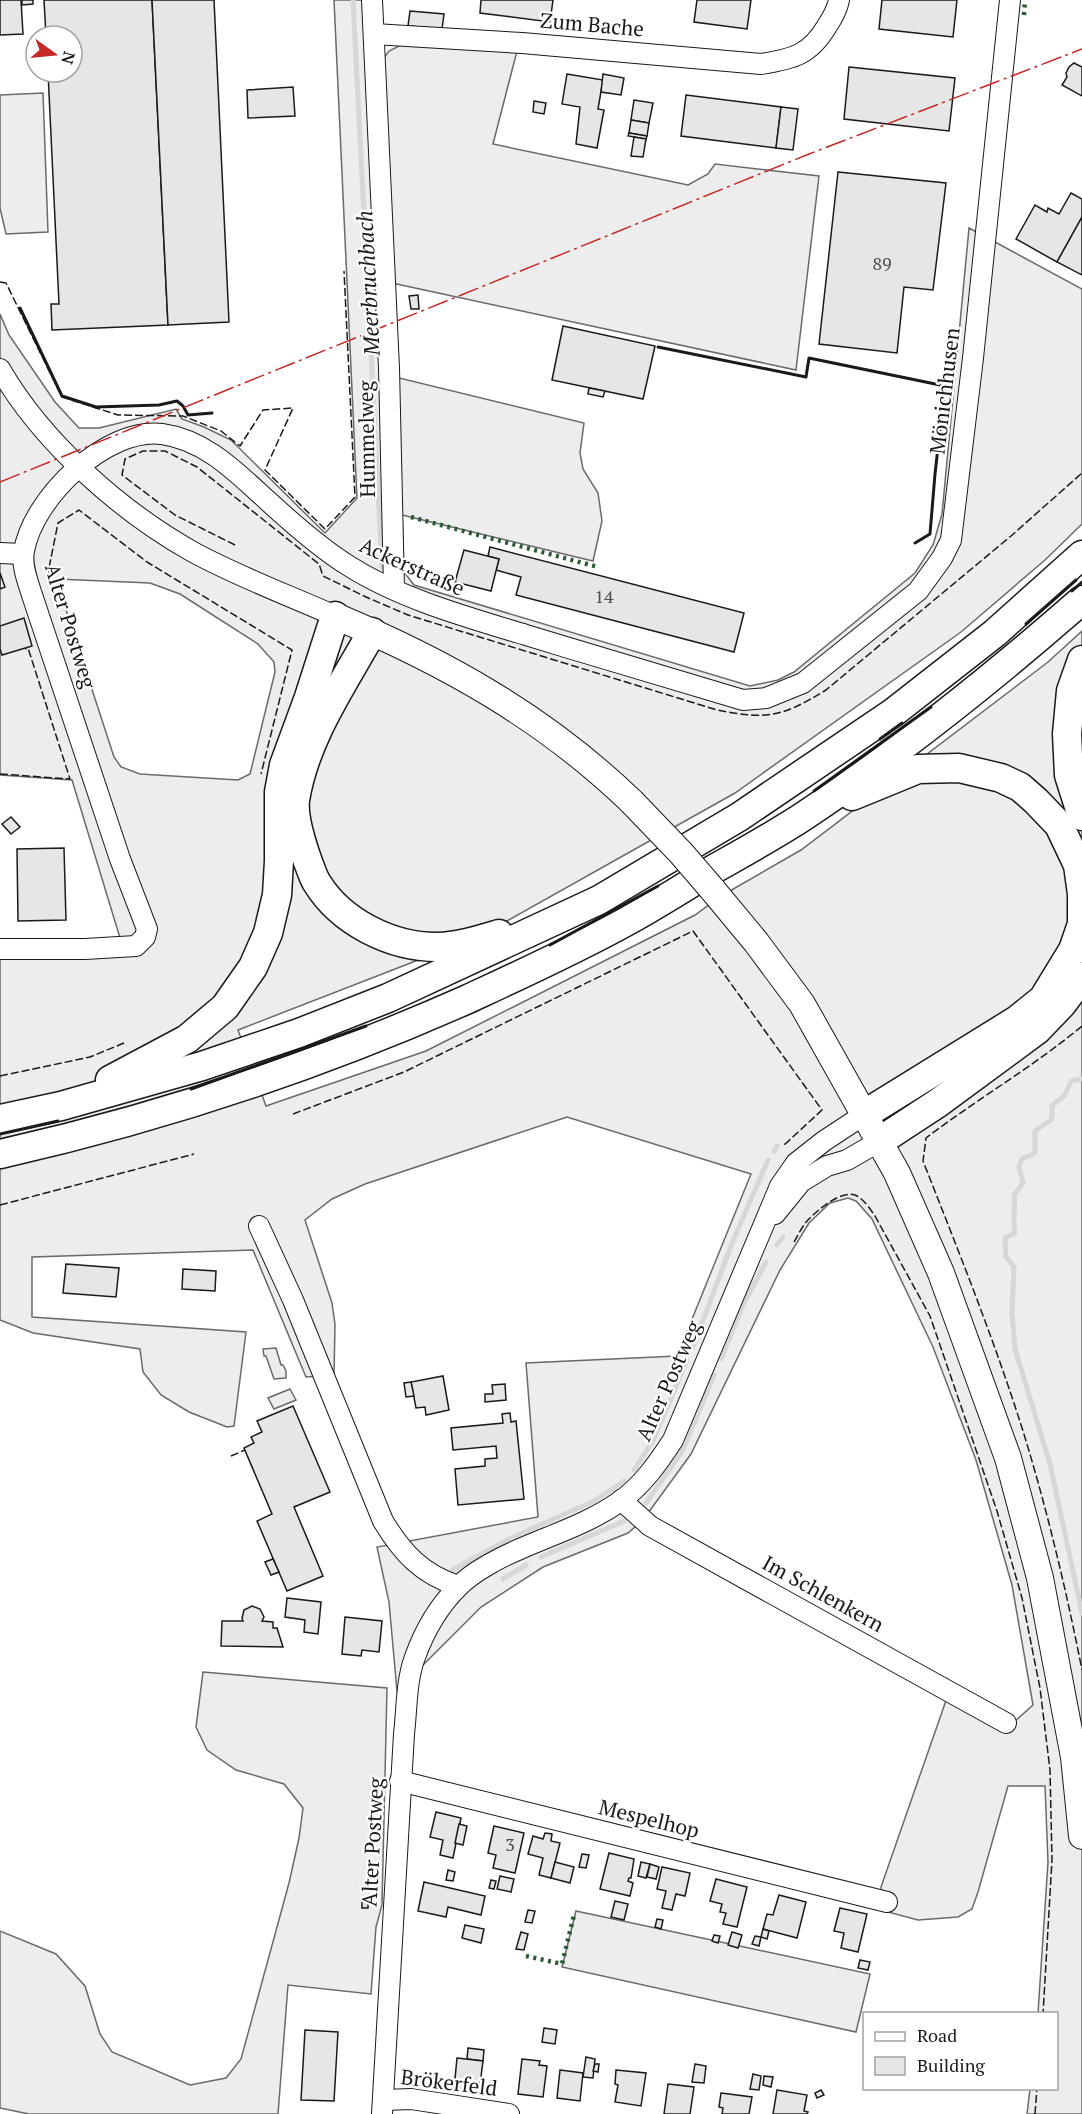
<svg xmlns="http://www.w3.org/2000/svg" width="1082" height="2114" viewBox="0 0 1082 2114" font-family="'PT Serif',serif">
  <rect width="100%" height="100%" fill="#fff"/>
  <g fill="#ededed" stroke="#6a6a6a" stroke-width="1.5" fill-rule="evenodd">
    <path d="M334 0H377L381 62 389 51 401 45 517 51 493 144 688 185 708 174 715 164 819 176 796 370 392 283 399 378 584 423 580 453 583 469 598 493 602 521 593 561 402 515 404 572 414 585 750 686 778 680 794 672 915 573 933 545 942 514 969 228 1082 289V524L1045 560 961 632 735 793 480 936 238 1030 266 1106 426 1051 695 915 721 896 801 850 1048 662 1082 631V2114H1027L1030 2089 1056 2088V2014L1038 2013 1048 1862 1045 1786H1008L978 1892 972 1909 958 1917 918 1920 884 1911 881 1887 950 1689 1013 1723 1033 1705 1012 1585 976 1460 933 1347 872 1219 856 1201 848 1198 830 1203 809 1223 780 1270 691 1454 643 1520 628 1533 543 1567 481 1607 397 1691 389 1602 377 1547 538 1517 526 1363 677 1356 751 1174 567 1117 365 1184 332 1199 305 1220 332 1303 335 1324 334 1375 306 1377 253 1250 32 1257V1317L246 1332 234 1426 227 1427 189 1412 161 1395 143 1372 140 1349 33 1333 0 1320V955L124 951 72 780 0 775V314L9 335 55 402 79 428H99L176 409 182 419 204 427 231 440 325 533 357 498ZM56 579 150 583 180 594 258 644 274 662 275 672 250 774 238 780 140 774 121 767 114 757Z"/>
    <path d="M43 93 48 232 6 234 0 208V95Z"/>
    <path d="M276 1348 281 1365H283L286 1371V1378L274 1379 266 1356H264L263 1349Z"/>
    <path d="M290 1389 296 1400 274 1409 268 1398Z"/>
    <path d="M203 1672 387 1688 382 1905 376 1927 371 1994 288 1985 278 2114H29L0 2108V1931L56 1954 85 1986 100 2034 112 2052 190 2085 226 2078 241 2059 289 1883 299 1838 303 1808 284 1784 236 1770 207 1750 196 1727Z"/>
    <path d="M576 1911 870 1974 856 2032 562 1967Z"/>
  </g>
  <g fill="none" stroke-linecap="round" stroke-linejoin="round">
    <g stroke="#d7d7d7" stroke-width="5">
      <path d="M353 0 382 567"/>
      <path d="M1082 1079 1071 1081 1065 1095 1052 1106V1119L1035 1131V1153L1022 1159 1019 1167 1023 1183 1014 1195C1016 1209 1012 1219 1015 1233L1005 1238 1006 1257 1014 1267 1012 1313 1015 1349 1050 1464 1082 1613"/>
      <path d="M774 1151 777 1146"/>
      <path d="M777 1245 783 1237"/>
      <path d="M693 1347 732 1243 768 1160"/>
      <path d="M721 1359 743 1305 766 1262"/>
      <path d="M634 1470 654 1439 687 1360"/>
      <path d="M646 1503 683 1450 714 1375"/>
      <path d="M541 1557 624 1521"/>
      <path d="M452 1570 511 1538 594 1501 624 1481"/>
      <path d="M503 1579 526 1565"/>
    </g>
  </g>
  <g fill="#e6e6e6" stroke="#1a1a1a" stroke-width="1.5">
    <path d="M0 0H21L23 34 0 35Z"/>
    <path d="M22 0H33V4L22 5Z"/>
    <path d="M44 0H152L168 325 52 330 51 304H59L48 72H72V36H46Z"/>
    <path d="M152 0H214L229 322 168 325Z"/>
    <path d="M481 0H553L550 22 480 13Z"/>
    <path d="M697 0H751L747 29 694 22Z"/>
    <path d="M882 0H957L953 37 879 29Z"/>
    <path d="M410 11 444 14 442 29 408 26Z"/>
    <path d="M1074 63 1082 67V96L1062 85 1067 77 1066 73 1069 67Z"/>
    <path d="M849 67 955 78 949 131 844 119Z"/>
    <path d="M567 74 603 80 598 109 604 110 597 148 576 144 580 107 562 104Z"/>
    <path d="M603 74 624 78 621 95 601 92Z"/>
    <path d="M293 87 295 116 248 118 247 90Z"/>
    <path d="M686 95 781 107 776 148 681 136Z"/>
    <path d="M634 100 653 103 649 123 631 120Z"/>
    <path d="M534 101 546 103 544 114 533 112Z"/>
    <path d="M781 107 798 109 793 150 776 148Z"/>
    <path d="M631 120 649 123 647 136 629 133Z"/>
    <path d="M629 133 647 136 646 139 628 136Z"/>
    <path d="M634 137 646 139 643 157 631 156Z"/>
    <path d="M838 172 946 183 933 290 904 287 897 353 819 344Z"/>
    <path d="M1071 193 1082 199V217L1057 262 1016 239 1035 205 1047 212 1048 208 1059 214Z"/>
    <path d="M1082 217V275L1057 262Z"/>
    <path d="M418 295 419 309H411L409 296Z"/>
    <path d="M563 326 655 346 643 399 552 380Z"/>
    <path d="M589 388 605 391 603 397 588 394Z"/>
    <path d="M490 547 744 613 734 652 516 595 521 577 496 570 499 559 488 556Z"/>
    <path d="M464 550 499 559 491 591 455 582Z"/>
    <path d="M0 573 5 587 0 589Z"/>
    <path d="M24 618 32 646 2 655 0 649V626Z"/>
    <path d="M11 817 20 827 11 834 2 824Z"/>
    <path d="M64 848 66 920 18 921 17 849Z"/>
    <path d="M66 1264 119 1268 116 1297 63 1293Z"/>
    <path d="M183 1269 216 1271 215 1291 182 1289Z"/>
    <path d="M443 1376 449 1410 426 1415 425 1407 416 1408 411 1382Z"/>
    <path d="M411 1382 414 1396 406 1397 404 1383Z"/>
    <path d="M505 1384 506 1400 485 1402V1394H493L492 1385Z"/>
    <path d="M293 1406 330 1492 294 1507 323 1576 287 1591 257 1521 272 1514 244 1448 254 1443 251 1437 262 1432 257 1421Z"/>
    <path d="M510 1413 511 1422 516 1421 524 1499 458 1505 455 1469 485 1466V1459L497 1458 496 1446 453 1450 451 1428 503 1423 502 1414Z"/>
    <path d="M273 1559 279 1572 271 1575 265 1562Z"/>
    <path d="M287 1598 321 1602 318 1634 304 1632 305 1620 285 1617Z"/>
    <path d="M252 1606 260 1609 264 1617 262 1621 273 1622V1628H277L283 1647 221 1646 222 1621H243L242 1618 244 1610Z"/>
    <path d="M345 1617 382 1621 379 1652 362 1650 361 1656 342 1654Z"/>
    <path d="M436 1812 461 1818 453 1858 440 1855 443 1840 430 1837Z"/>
    <path d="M459 1824 467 1826 463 1845 455 1843Z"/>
    <path d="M494 1826 524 1833 515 1873 493 1868 496 1855 488 1853Z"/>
    <path d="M545 1833 552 1834 551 1841 560 1843 551 1878 539 1875 543 1858 528 1854 533 1836 543 1839Z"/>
    <path d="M609 1853 634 1859 631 1878H629L628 1881 633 1883 630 1896 600 1889Z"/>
    <path d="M582 1854 589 1855 586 1868 579 1867Z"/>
    <path d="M555 1862 574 1867 570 1883 551 1878Z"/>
    <path d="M641 1862 650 1864 646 1878 638 1876Z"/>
    <path d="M650 1864 659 1867 656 1879 647 1877Z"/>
    <path d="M662 1867 690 1873 685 1896 676 1894 672 1910 662 1908 666 1891 657 1889Z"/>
    <path d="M448 1870 455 1872 453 1881 446 1880Z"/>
    <path d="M500 1876 514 1879 511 1892 497 1889Z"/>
    <path d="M716 1879 747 1887 737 1927 723 1924 726 1913 720 1912 722 1904 710 1901Z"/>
    <path d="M491 1880 496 1881 494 1889 489 1888Z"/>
    <path d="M424 1882 485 1896 481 1915 448 1907 446 1917 418 1911Z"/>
    <path d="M779 1895 806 1902 797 1938 763 1929 767 1914 773 1915Z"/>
    <rect x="362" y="1899" width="6" height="9"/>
    <path d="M615 1901 628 1904 624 1920 611 1917Z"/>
    <path d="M840 1908 867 1914 858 1952 841 1948 844 1933 834 1931Z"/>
    <path d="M528 1910 535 1911 532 1923 525 1922Z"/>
    <path d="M657 1919 663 1920 661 1929 655 1927Z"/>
    <path d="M465 1925 484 1929 481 1943 462 1938Z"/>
    <path d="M763 1929 769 1931 767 1939 761 1937Z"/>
    <path d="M521 1932 528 1934 524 1950 516 1949Z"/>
    <path d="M732 1932 742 1935 738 1948 728 1945Z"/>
    <path d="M714 1935 720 1936 718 1943 712 1941Z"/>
    <path d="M755 1936 761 1937 759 1946 752 1944Z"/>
    <path d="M860 1960 870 1962 868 1970 858 1968Z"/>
    <path d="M544 2028 557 2030 555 2044 542 2042Z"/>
    <path d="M305 2030 338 2032 334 2101 301 2100Z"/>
    <path d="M468 2048 484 2050 483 2061 467 2059Z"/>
    <path d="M586 2057 595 2059 593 2078 583 2077Z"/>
    <path d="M457 2058 483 2061 479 2092 454 2089Z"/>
    <path d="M522 2059 540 2061 539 2065 547 2066 543 2097 518 2094Z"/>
    <path d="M595 2064H599L598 2072 593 2071Z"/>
    <path d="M695 2064 706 2066 704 2083 692 2082Z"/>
    <path d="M560 2070 583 2073 580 2101 557 2098Z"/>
    <path d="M616 2070 646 2073 641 2106 615 2102 618 2085 615 2084Z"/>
    <path d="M753 2074 761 2076 759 2090 750 2089Z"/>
    <path d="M764 2076 773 2077 771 2087 763 2085Z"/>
    <path d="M668 2084 694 2087 690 2114H664Z"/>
    <path d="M777 2090 807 2095 804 2111 808 2112 807 2114H773Z"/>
    <path d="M821 2090 824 2095 817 2098 815 2093Z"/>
    <path d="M721 2093 752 2097 749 2114H722L723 2108 719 2107Z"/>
  </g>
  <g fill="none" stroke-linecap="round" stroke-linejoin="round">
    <defs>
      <g id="minor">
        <path d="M372 0 389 368 394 589"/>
        <path d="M374 34 522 43 761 64C793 59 810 55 827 26 833 17 837 10 839 0"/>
        <path d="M0 369C42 442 120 511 193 552 239 577 288 595 335 616"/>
        <path d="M0 553 23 554"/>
        <path d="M0 949H85L136 946 145 937 147 929 120 859 32 595C28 582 21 565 24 551 33 498 106 427 162 434 206 440 237 473 268 501 293 524 320 548 349 566 401 599 467 617 526 635 598 657 670 678 743 700L766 698 803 683 918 591 942 558 951 540 973 358 1010 0"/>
        <path d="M775 1214 801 1182 827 1166 847 1160 880 1141"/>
        <path d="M259 1226 293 1300 383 1521C403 1554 422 1574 458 1586"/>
        <path d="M621 1500 650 1526 1006 1723"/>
        <path d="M400 1781 887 1902"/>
        <path d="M384 2100 411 2099 509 2114"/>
        <path d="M382 2114 404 1734C407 1709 406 1681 415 1657 424 1632 439 1606 458 1587 472 1572 501 1557 520 1549 554 1534 589 1523 619 1502 642 1486 658 1463 673 1440L780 1186 796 1163 824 1141 865 1114"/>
      </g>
      <g id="major">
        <path d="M335 616C445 662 545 718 632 802"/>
        <path d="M712 889 756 942 802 1004 897 1173 941 1273 1008 1458 1040 1578 1074 1757 1082 1836"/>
      </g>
      <g id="highway">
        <path d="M372 632C342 686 305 738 295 800 293 818 302 845 308 862 311 869 313 877 317 883 341 922 391 947 437 947 457 947 479 940 499 934"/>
        <path d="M1082 660 1071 691 1067 734 1069 775 1082 816"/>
        <path d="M852 796 918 769 959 768 1001 778 1020 787 1036 801 1059 825 1078 865 1082 894"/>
        <path d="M110 1080 187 1039 225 1007 253 967 268 933 277 895 279 861V792L284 765 309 697 335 616"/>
        <path d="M865 1114 1017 1020 1043 999 1073 950 1082 924V899"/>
        <path d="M0 1119 61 1106 202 1066 299 1033 388 998 599 900 739 817 894 712 995 633 1082 555"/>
        <path d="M880 1141 938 1103 1037 1030 1062 1004 1082 977"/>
        <path d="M0 1154C161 1118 317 1066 468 999 522 974 577 949 629 920 658 904 686 886 714 869 744 852 775 835 804 816 902 751 994 677 1082 600"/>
      </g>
    </defs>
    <use href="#minor" stroke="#1a1a1a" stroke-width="22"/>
    <use href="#major" stroke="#1a1a1a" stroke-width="28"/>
    <use href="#highway" stroke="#1a1a1a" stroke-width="31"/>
    <use href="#minor" stroke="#fff" stroke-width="20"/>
    <use href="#major" stroke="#fff" stroke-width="26"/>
    <use href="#highway" stroke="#fff" stroke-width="28"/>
    <defs>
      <path id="major-bridge" d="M632 802 681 853 712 889"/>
    </defs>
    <use href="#major-bridge" stroke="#1a1a1a" stroke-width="28" stroke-linecap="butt"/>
    <use href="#major-bridge" stroke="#fff" stroke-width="26"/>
    <g stroke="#2b5a34" stroke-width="4.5" stroke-dasharray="3 4.5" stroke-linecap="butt">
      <path d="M1024 15 1025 0"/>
      <path d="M411 517 598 567"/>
      <path d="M526 1956 562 1964 574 1915"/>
    </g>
    <g stroke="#1a1a1a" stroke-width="1.5" stroke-dasharray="8 3" stroke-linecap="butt">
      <path d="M0 282 6 283 62 397 118 415 183 416 221 431 240 446 263 410 293 408 265 470 325 529 355 497 344 271"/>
      <path d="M235 545 175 515 122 475 125 459 143 451H165L197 467 319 564 323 576 366 597 408 615 717 710C768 720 782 717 826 690L1011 536 1082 473"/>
      <path d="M56 599 48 573 58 523 79 510 147 562 292 650 261 774"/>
      <path d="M0 774 70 779 28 648 25 649"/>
      <path d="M1082 1026C1033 1067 977 1099 926 1138L923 1161C958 1250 994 1339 1023 1431 1047 1509 1066 1589 1082 1670"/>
      <path d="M0 1076 90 1057 124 1043"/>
      <path d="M293 1114 404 1072 693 931 822 1110 783 1146"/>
      <path d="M0 1205 194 1154"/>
      <path d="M794 1242C798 1235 802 1227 807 1221 816 1211 841 1190 855 1195 864 1199 870 1209 875 1216L930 1316 997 1511 1022 1598 1040 1688 1050 1770 1052 1860 1043 2014"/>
      <path d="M231 1456 245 1450"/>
      <path d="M1035 2114 1037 2088"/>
    </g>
    <g stroke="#1a1a1a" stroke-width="3">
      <path d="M20 308 62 396 96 407 159 405 177 401 183 406 188 415 212 413"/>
      <path d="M658 347 806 377 809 358 945 386 935 474 930 534 915 543"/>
      <path d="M1072 591 1082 582"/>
      <path d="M1026 624 1076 580"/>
      <path d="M880 739 902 723"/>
      <path d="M814 791 931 707"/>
      <path d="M550 945 658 886"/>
      <path d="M191 1089 366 1026"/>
      <path d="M0 1134 58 1121"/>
    </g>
    <path stroke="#c62828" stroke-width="1.5" stroke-dasharray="21 4.5 3 4.5" stroke-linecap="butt" d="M0 482 809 154 1082 49"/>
  </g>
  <g text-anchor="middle" stroke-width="4.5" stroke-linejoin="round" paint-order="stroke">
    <g font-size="18" fill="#4d4d4d">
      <text x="882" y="270">89</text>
      <text x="604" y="603">14</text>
      <text x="510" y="1851">3</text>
    </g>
    <g font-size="21" fill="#1a1a1a" stroke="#fff">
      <text transform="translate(592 25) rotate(5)" y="7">Zum Bache</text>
      <text transform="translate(945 391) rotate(-83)" y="7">Mönichhusen</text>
      <text transform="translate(367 439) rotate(-91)" y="7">Hummelweg</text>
      <text transform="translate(412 567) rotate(24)" y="7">Ackerstraße</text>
      <text transform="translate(70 626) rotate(73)" y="7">Alter Postweg</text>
      <text transform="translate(669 1381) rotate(-66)" y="7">Alter Postweg</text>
      <text transform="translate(823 1594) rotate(29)" y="7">Im Schlenkern</text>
      <text transform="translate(649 1819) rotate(14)" y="7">Mespelhop</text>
      <text transform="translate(373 1842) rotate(-87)" y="7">Alter Postweg</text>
      <text transform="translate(449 2083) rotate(7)" y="7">Brökerfeld</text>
    </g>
    <g font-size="22" font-style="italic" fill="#1a1a1a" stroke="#fff">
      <text transform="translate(368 283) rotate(-93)" y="8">Meerbruchbach</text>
    </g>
  </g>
  <rect x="863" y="2012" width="195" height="78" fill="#ffffff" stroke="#a3a3a3" stroke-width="1.5"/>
  <rect x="875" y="2032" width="30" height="9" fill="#ffffff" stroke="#a3a3a3" stroke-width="1.5"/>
  <text x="917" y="2042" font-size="18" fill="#1a1a1a">Road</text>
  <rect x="875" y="2057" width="30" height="18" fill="#e6e6e6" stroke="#a3a3a3" stroke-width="1.5"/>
  <text x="917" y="2072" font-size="18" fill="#1a1a1a">Building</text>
  <g transform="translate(54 54) rotate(105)"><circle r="28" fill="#ffffff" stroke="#a3a3a3" stroke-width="1.5"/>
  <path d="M0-4.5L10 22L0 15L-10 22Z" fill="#c62828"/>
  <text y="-9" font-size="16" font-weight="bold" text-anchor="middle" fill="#1a1a1a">N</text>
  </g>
</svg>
